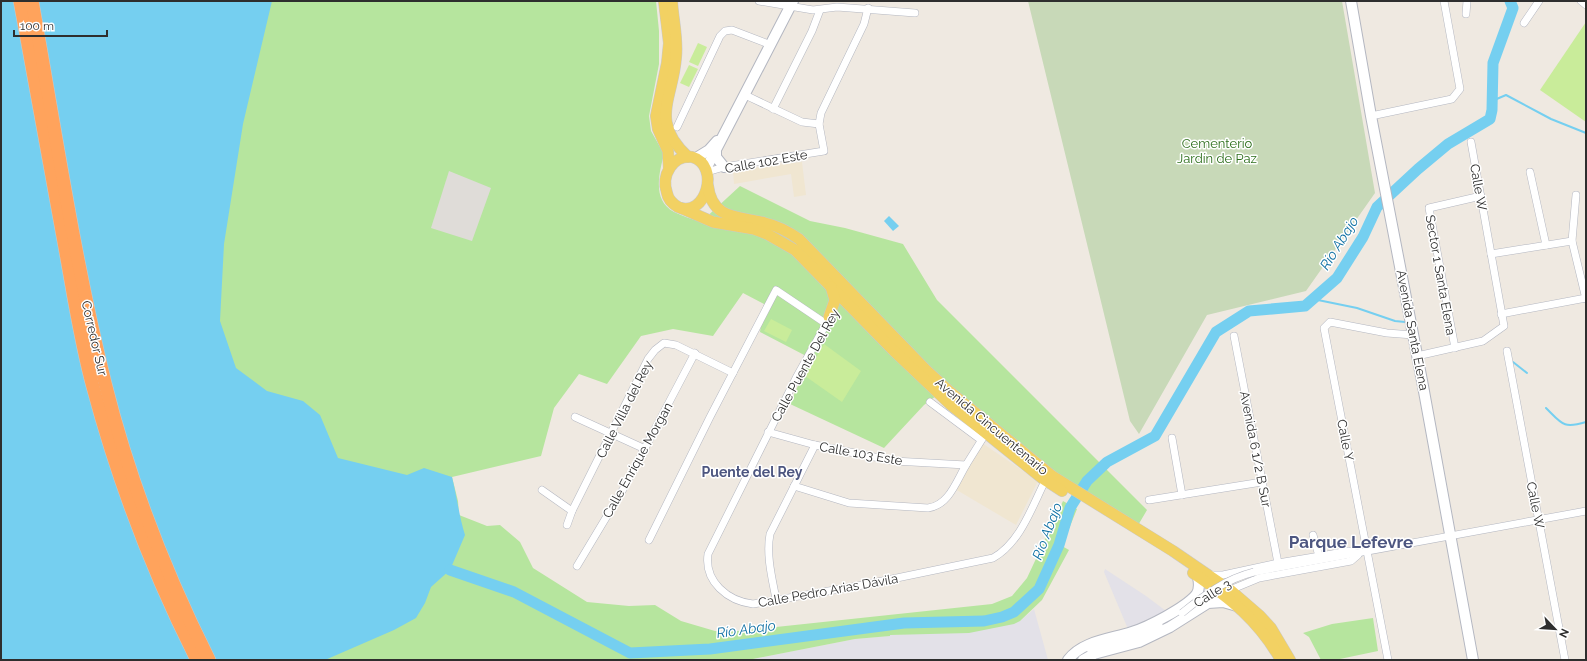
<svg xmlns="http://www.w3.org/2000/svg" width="1587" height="661" viewBox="0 0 1587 661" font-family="Raleway,sans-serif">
  <rect width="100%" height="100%" fill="#efe9e1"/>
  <g fill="#e3e1e8">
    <path d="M1105 569 1146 596 1166 611 1128 629 1104 572Z"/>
    <path d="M1034 609 1048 660H748L855 639 889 636V635L927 633 1020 621Z"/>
  </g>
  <g fill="#f0e6d1">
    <path d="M802 162 806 195 794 197 791 174 734 184 733 170Z"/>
    <path d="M982 443 1038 481 1016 525 955 489Z"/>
  </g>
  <g fill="#b6e59e">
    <path d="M1 1H656L659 31V64L649 116 651 131 664 154C659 174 652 200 674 212 682 216 692 219 701 222L740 186 810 221 845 228 903 244 937 300 1147 510 1137 527 1047 466 948 387 924 405 884 448 790 404 810 358 760 332 764 304 743 293 713 336 673 329 641 336 607 384 579 374 554 408 541 456 452 477 458 501 459 515 487 526 500 525 520 542 533 568 587 602 629 606 655 605 681 621 715 631 728 632 992 604 1012 596 1027 578 1063 501 1077 509 1062 546 1069 550 1042 600 1020 621 1014 624 969 633 890 635V636L855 639 748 660H1V558L298 561Z"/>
    <path d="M1373 618 1378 651 1335 660H1321L1309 637 1303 633 1332 624Z"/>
  </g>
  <path fill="#c8d9b8" d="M1028 1H1342L1375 193 1306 291 1207 315 1139 434 1130 421Z"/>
  <g fill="#c9ec9a">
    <path d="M1586 22V122L1540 90Z"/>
    <path d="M698 43 707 47 698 66 689 62Z"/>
    <path d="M689 65 698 69 689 87 680 83Z"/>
    <path d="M771 319 792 330 786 342 764 331Z"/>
    <path d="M824 344 861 371 842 402 805 376Z"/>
  </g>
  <path fill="#dfdcd8" d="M449 171 491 188 472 241 431 228Z"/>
  <g fill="#75cff0">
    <path d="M1 1H272L243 124 224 244 220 321 236 368 267 391 303 401 320 415 338 458 407 475 424 468 452 477C457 497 459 516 465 535L450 570 431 587 425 603 416 618 394 630 325 660H1Z"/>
    <path d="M889 216 899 226 893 231 884 221Z"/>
  </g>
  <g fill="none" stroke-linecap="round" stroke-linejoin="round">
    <g stroke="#75cff0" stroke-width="2">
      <path d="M1492 101 1506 95 1551 119 1586 133"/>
      <path d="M1313 299 1357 308 1395 321 1405 322"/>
      <path d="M1513 362 1527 373"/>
      <path d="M1546 408C1562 424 1563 429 1586 422"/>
    </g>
    <path stroke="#75cff0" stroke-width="11" d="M450 570 514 592 630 653 710 649 904 623 984 621 1002 617 1014 612 1039 589 1059 545 1070 508 1087 481 1107 462 1155 436 1216 332 1249 311 1305 306 1337 278 1363 237 1377 207 1418 169 1448 144 1490 119 1492 110 1493 63 1513 8 1510 1"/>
    <defs>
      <g id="street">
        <path d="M759 1 813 10 837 7 915 13"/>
        <path d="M1581 1 1586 5"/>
        <path d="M1466 14 1467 1"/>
        <path d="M1524 23 1539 1"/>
        <path d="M745 95 802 122 819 124"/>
        <path d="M773 109 812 31 820 10"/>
        <path d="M1371 116 1452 99 1460 89 1444 1"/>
        <path d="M677 127 720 36 725 31 732 30 771 45"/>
        <path d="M707 172 724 167 824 151 819 124 821 113 864 24 868 8"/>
        <path d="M1530 172 1546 245"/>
        <path d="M1576 195 1572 241 1586 299"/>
        <path d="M1491 254 1572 241"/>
        <path d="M1501 314 1586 298"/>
        <path d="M831 315 796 378 708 554C704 582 728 601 753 604L863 585 993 558C1020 543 1032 507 1045 481"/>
        <path d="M1234 336 1278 563"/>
        <path d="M1455 348 1429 208 1481 196"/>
        <path d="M1507 351 1565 660"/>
        <path d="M1417 356 1483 341 1504 326 1471 142"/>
        <path d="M930 402 981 440"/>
        <path d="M575 417 645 449"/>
        <path d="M768 432 815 445 894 461 966 465 986 433"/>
        <path d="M1172 438 1182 495"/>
        <path d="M794 486 849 503 928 508C949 505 956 482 966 465"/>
        <path d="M542 490 572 511"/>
        <path d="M1149 500 1262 482"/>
        <path d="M567 525 572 511 648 359 655 350 664 343 676 345 733 373"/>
        <path d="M1313 535 1319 556"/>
        <path d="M649 540 710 417 776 290 825 323"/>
        <path d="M577 566 625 486 695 353"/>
        <path d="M1254 572 1586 511"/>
        <path d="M1209 575H1223L1278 563 1332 554 1348 551 1356 553"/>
        <path d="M1230 590 1259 578 1351 561 1358 555"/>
        <path d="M776 599C772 578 766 555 770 534L815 445"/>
        <path d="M1090 649 1135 636 1159 625"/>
        <path d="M1388 660 1324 328 1330 322 1387 333 1413 335"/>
      </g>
      <g id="secondary">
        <path d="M1351 1 1371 116 1423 386 1473 660"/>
        <path d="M716 152V157L724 167"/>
        <path d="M696 158 709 150 717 141"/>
        <path d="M706 169 793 1"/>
        <path d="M1068 660C1082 641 1111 639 1132 632 1148 627 1185 608 1196 595 1200 590 1199 582 1198 577"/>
        <path d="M1083 660 1094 654 1139 642 1170 627 1208 603 1223 602 1237 606"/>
      </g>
      <g id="primary">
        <path d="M664 1 669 43 667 63 656 116 658 129 668 151 669 169"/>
        <path d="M672 1C673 20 678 38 676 57 673 99 649 121 688 157"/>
        <path d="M692 157C721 165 706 219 678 207 673 204 668 199 667 193 661 176 672 155 692 157Z"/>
        <path d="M708 186C712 220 739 216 765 223 778 226 789 232 799 239L927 371 950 392 1052 476 1173 551 1230 590 1260 616 1271 628 1290 660"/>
        <path d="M681 208 713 222 754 229 767 234 795 250 894 351 951 405 1042 478 1062 491"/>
        <path d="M829 317 835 300 831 287"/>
        <path d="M1193 573C1231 599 1258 620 1281 660"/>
      </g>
      <g id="highway">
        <path d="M20 1C35 81 49 161 64 242 73 290 80 340 93 387 118 481 153 573 197 660"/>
        <path d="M32 1C55 128 74 258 105 383 129 479 165 572 209 660"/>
      </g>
    </defs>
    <use href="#street" stroke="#b4b7c1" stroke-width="8"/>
    <use href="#secondary" stroke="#b4b7c1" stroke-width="12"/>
    <use href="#primary" stroke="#c9c9c9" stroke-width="12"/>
    <use href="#highway" stroke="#c9c9c9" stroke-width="14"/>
    <use href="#street" stroke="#fff" stroke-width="7"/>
    <use href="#secondary" stroke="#fff" stroke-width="10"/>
    <use href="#primary" stroke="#f2d163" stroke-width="11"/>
    <use href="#highway" stroke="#ffa35c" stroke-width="13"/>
    <defs>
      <path id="street-bridge" d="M1182 613C1204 595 1226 579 1254 572"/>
    </defs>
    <use href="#street-bridge" stroke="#b4b7c1" stroke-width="8" stroke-linecap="butt"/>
    <use href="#street-bridge" stroke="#fff" stroke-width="7"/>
  </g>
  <g text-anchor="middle" stroke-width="3" stroke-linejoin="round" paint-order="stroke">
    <g font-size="13" fill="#2c6e1b" stroke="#fff">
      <text x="1217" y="148">Cementerio<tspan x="1217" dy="15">Jardín de Paz</tspan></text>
    </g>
    <g font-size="13" fill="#2e2e2e" stroke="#fff">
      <text transform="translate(766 161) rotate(-10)" y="5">Calle 102 Este</text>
      <text transform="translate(1479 187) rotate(80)" y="5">Calle W</text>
      <text transform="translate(1441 275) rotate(80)" y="5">Sector 1 Santa Elena</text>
      <text transform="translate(1413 330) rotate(79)" y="5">Avenida Santa Elena</text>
      <text transform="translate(95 338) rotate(77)" y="5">Corredor Sur</text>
      <text transform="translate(805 365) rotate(-61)" y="5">Calle Puente Del Rey</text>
      <text transform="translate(624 409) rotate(-63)" y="5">Calle Villa del Rey</text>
      <text transform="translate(992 426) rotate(40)" y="5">Avenida Cincuentenario</text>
      <text transform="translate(1346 440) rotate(79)" y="5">Calle Y</text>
      <text transform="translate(1256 449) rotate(79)" y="5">Avenida 6 1/2 B Sur</text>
      <text transform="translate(861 453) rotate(10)" y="5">Calle 103 Este</text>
      <text transform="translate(637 460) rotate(-61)" y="5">Calle Enrique Morgan</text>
      <text transform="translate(1536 505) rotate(79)" y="5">Calle W</text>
      <text transform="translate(828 590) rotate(-10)" y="5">Calle Pedro Arias Dávila</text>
      <text transform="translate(1212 593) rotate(-32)" y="5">Calle 3</text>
    </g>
    <g font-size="14" font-style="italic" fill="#0d6fa3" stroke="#fff">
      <text transform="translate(1339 243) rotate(-58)" y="5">Río Abajo</text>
      <text transform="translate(1047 531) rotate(-69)" y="5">Río Abajo</text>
      <text transform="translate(746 629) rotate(-8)" y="5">Río Abajo</text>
    </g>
    <g font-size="14" font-weight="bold" fill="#4d5680" stroke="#fff">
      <text x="752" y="477">Puente del Rey</text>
    </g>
    <g font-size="17" font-weight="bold" fill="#4d5680" stroke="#fff">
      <text x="1351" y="548">Parque Lefevre</text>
    </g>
  </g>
  <rect width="1587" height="661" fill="none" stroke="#2e2e2e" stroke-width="4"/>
  <g transform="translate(1555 629) rotate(115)" stroke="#ffffff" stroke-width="3" paint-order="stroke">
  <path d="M0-3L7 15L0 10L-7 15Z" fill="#2e2e2e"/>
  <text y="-6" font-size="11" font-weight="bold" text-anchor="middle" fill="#2e2e2e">N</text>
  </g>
  <path d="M14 30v6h93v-6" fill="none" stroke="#2e2e2e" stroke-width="2"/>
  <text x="20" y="30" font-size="12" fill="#2e2e2e" stroke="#ffffff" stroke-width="3" paint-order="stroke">100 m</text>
</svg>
